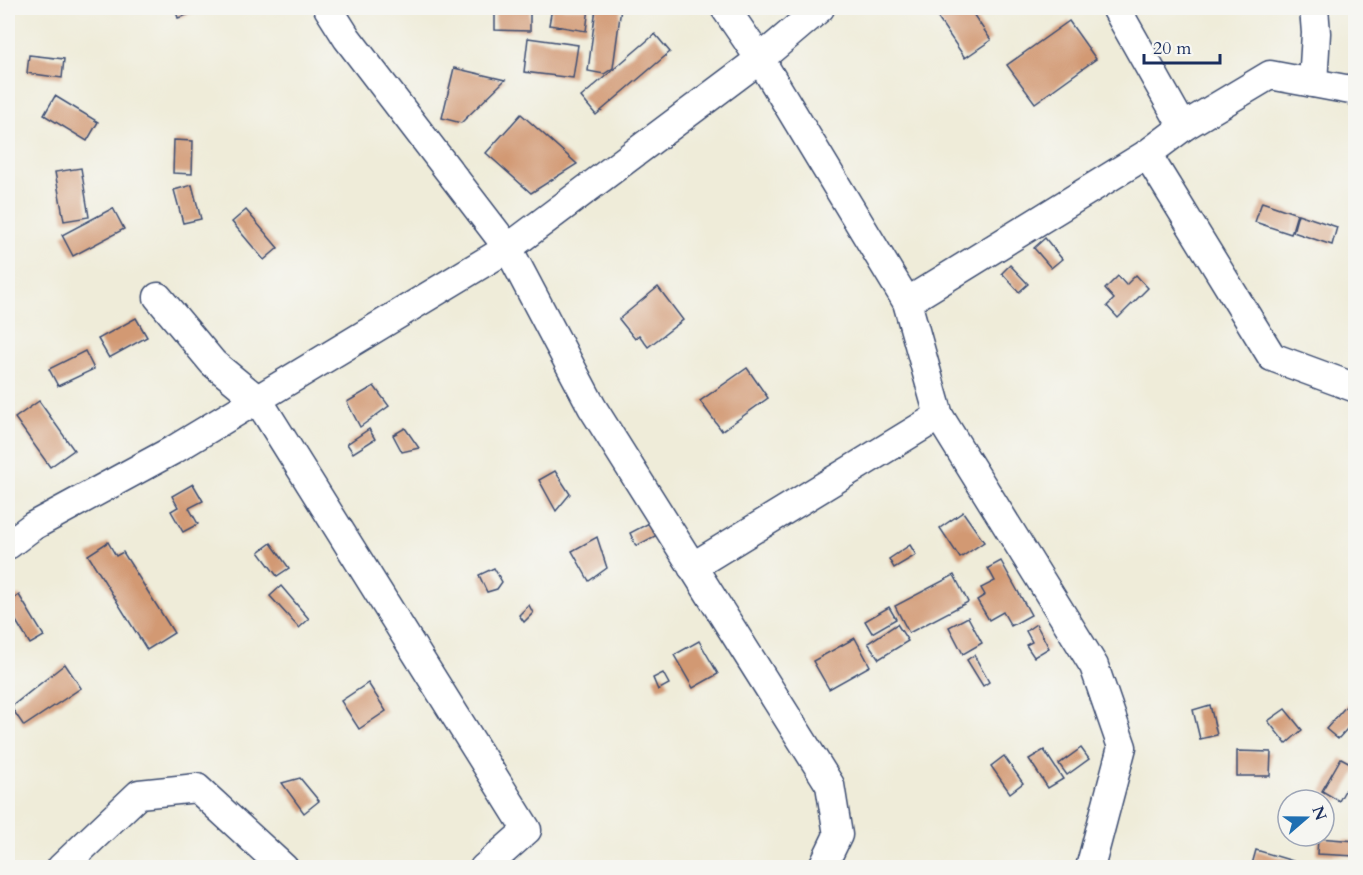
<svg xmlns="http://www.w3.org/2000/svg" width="1363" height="875" viewBox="0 0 1363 875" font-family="Cardo,serif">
  <rect width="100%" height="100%" fill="#f6f6f2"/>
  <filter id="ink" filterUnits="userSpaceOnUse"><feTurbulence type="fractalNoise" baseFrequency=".0167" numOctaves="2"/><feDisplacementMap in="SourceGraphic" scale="12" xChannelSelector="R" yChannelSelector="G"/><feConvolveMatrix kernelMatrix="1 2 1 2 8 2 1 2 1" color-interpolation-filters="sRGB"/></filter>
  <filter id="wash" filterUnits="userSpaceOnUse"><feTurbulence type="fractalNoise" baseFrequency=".008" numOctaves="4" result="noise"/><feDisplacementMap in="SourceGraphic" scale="24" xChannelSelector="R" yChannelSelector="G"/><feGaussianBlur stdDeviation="1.35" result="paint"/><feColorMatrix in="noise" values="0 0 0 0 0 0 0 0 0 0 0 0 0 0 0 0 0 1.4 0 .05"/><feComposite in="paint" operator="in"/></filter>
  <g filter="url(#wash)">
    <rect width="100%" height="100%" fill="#efecd9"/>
    <g id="blocks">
      <g fill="#d29973">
        <path d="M175 8H207L178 18Z"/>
        <path d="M495 8H530V31L495 30Z"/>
        <path d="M552 8H589L586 31 549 25Z"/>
        <path d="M596 8H621L613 68 604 74 588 71Z"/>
        <path d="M931 8H969L991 40 965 58Z"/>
        <path d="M1069 21 1096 59 1035 103 1007 65Z"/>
        <path d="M655 34 670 52 596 115 581 97Z"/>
        <path d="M528 38 578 45 573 78 524 72Z"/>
        <path d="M29 55 64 59 62 78 27 73Z"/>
        <path d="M454 68 505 80 461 123 442 118Z"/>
        <path d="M55 96 98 122 87 141 44 115Z"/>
        <path d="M521 114 577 164 531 193 486 153Z"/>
        <path d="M174 140 193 141 192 174 173 173Z"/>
        <path d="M81 168 89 217 64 221 55 172Z"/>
        <path d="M192 185 201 219 183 223 174 190Z"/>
        <path d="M1262 202 1297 214 1291 234 1255 222Z"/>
        <path d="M113 208 124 229 73 256 62 235Z"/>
        <path d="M246 210 278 248 264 260 232 222Z"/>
        <path d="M1298 214 1337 227 1332 245 1293 232Z"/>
        <path d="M1045 238 1062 259 1051 268 1034 248Z"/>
        <path d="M1010 265 1028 284 1019 292 1002 273Z"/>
        <path d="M1136 275 1148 288 1118 318 1107 306 1114 299 1105 289 1118 276 1126 285Z"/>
        <path d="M658 287 683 320 648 347 639 335 635 339 619 319Z"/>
        <path d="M136 318 147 337 109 358 98 339Z"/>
        <path d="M85 351 94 369 58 386 49 369Z"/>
        <path d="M747 368 768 398 722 431 700 401Z"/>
        <path d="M374 386 389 406 360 427 347 402Z"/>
        <path d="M39 401 74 450 50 467 15 418Z"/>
        <path d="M405 428 419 448 402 452 393 435Z"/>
        <path d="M369 429 375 439 353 453 347 444Z"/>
        <path d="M555 471 570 494 556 511 539 480Z"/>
        <path d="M193 484 203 501 189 508 198 524 183 532 171 511 178 507 172 496Z"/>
        <path d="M963 512 984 542 960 558 940 528Z"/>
        <path d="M655 520 661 533 636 546 630 533Z"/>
        <path d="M597 537 607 568 589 581 572 551Z"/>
        <path d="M108 542 116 556 123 552 174 633 147 650 88 555Z"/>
        <path d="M271 543 289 568 277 576 259 552Z"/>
        <path d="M910 545 916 555 894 568 889 559Z"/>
        <path d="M1001 561 1031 615 1011 626 1003 612 989 620 977 600 985 595 981 588 995 581 988 568Z"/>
        <path d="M494 568 502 582 497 589 487 592 479 575Z"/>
        <path d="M954 575 968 602 909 633 895 606Z"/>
        <path d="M281 586 309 619 299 628 270 596Z"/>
        <path d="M19 595 44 636 30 644 8 608V603Z"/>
        <path d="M529 605 533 613 524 622 519 615Z"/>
        <path d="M889 607 896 619 872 633 865 621Z"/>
        <path d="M968 617 982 643 963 654 949 627Z"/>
        <path d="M897 624 908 641 879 659 868 643Z"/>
        <path d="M1036 624 1049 648 1034 657 1026 645 1032 642 1026 631Z"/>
        <path d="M855 638 870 666 829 689 813 661Z"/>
        <path d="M699 641 718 674 693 688 674 655Z"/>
        <path d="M974 655 989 682 983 686 967 660Z"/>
        <path d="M65 664 81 688 24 726 11 707Z"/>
        <path d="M663 673 669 684 658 690 653 678Z"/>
        <path d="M368 683 386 711 359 729 341 701Z"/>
        <path d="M1348 704 1356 710V719L1338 739 1326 729Z"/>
        <path d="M1210 705 1217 735 1200 739 1193 710Z"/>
        <path d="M1285 709 1302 730 1286 744 1268 721Z"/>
        <path d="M1081 748 1089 759 1067 775 1059 764Z"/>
        <path d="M1044 750 1063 779 1048 788 1029 759Z"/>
        <path d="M1237 751 1271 752 1270 776H1237Z"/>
        <path d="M1004 756 1023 783 1010 793 991 766Z"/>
        <path d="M1341 758 1356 766V771L1339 801 1322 791Z"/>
        <path d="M300 778 319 801 304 813 282 783Z"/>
        <path d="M1318 838 1356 841V856L1317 854Z"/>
        <path d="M1256 850 1293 861 1291 868H1251Z"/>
      </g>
    </g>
  </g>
  <g filter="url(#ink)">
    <use href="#blocks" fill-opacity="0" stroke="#3b4b70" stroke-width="1.5"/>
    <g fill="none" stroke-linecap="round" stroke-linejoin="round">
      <defs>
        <g id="minor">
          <path d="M328 8 347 38 508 248 592 407 830 785 838 835 822 868"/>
          <path d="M725 8 760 59 907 302 939 416 1094 666 1122 747 1090 868"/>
          <path d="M1116 8 1183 127"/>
          <path d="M1313 83 1316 33 1314 8"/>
          <path d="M1147 154 1272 357 1356 388"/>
          <path d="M158 297 213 363 258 400 527 830 484 868"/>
          <path d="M907 302 1147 154 1183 127 1270 75 1356 91"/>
          <path d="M8 545 33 526 175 449 508 248 760 59 820 8"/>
          <path d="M692 567 939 416"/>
          <path d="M61 868 139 794 197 788 284 868"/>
        </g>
      </defs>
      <use href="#minor" stroke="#3b4b70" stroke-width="31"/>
      <use href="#minor" stroke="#fff" stroke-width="28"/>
    </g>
  </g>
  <rect width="1363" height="875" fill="none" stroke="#f6f6f2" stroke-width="30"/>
  <g transform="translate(1306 818) rotate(70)"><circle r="28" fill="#f6f6f2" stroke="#9ea6b7" stroke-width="1.5"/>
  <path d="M0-4.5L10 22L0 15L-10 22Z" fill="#1f6fb2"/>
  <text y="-9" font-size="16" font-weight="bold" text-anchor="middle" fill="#1b2f5e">N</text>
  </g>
  <path d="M1144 54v9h76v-9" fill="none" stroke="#1b2f5e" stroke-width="3"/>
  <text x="1153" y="54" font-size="18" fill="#1b2f5e" stroke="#f6f6f2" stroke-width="4.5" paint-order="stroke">20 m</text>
</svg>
